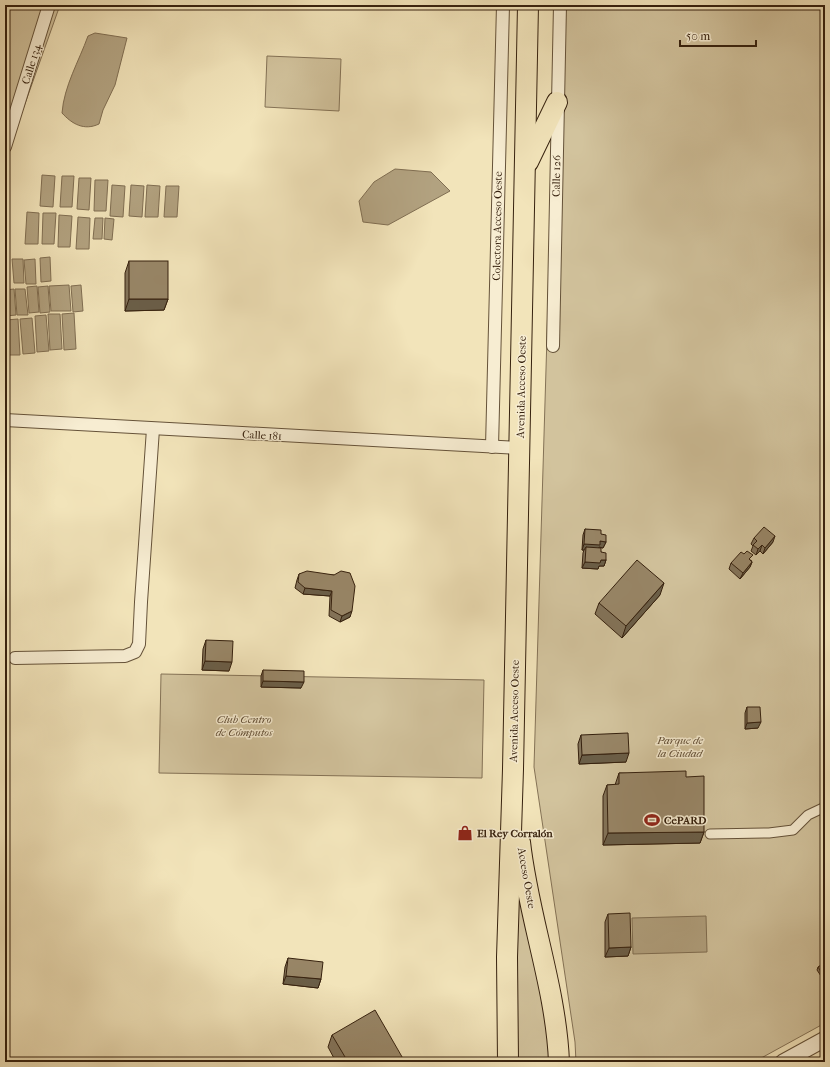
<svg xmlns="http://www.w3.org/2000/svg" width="830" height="1067" viewBox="0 0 830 1067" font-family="'IM FELL French Canon',serif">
  <rect width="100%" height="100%" fill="#f2e4ba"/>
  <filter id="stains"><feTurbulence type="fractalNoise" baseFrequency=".005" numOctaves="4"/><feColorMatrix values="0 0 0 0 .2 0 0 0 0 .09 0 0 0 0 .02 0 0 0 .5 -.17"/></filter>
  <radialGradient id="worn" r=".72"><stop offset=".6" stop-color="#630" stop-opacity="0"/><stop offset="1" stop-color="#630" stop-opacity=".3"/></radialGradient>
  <g fill="#d2c39d" stroke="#847256">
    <path d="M5 5H60L5 160Z"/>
    <path d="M557 5H825V1023L754 1062H576L575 1042 534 767Z"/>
    <path d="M267 56 341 59 339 111 265 107Z"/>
    <path d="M161 674 484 680 482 778 159 773Z"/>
    <path d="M514 862 555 1062H514Z"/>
  </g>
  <g fill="#b2a280" stroke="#806e52">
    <path d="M95 33 127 38 115 85 103 110 99 124C84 131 72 124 62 113 64 86 79 61 88 36Z"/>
    <path d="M395 169 431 172 450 191 388 225 363 222 359 201 374 182Z"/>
    <path d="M42 175 55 176 53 207 40 206Z"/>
    <path d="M62 176H74L72 207H60Z"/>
    <path d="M79 178H91L89 210 77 209Z"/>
    <path d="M95 180H108L106 211H94Z"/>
    <path d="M112 185 125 186 123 217 110 216Z"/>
    <path d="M131 185 144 186 142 217 129 216Z"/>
    <path d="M147 185 160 186 158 217H145Z"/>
    <path d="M166 186H179L177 217H164Z"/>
    <path d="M27 212 39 213 38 244H25Z"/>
    <path d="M43 213H56L54 244H42Z"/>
    <path d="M59 215 72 216 70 247H58Z"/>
    <path d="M78 217 90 218 89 249H76Z"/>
    <path d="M95 218H103L102 239H93Z"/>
    <path d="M105 218 114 219 112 240 104 239Z"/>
    <path d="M50 257 51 281 41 282 40 258Z"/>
    <path d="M12 259H23L24 283H14Z"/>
    <path d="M35 259 36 284H26L24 260Z"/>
    <path d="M69 285 71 311H51L49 286Z"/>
    <path d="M81 285 83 311 73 312 71 286Z"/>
    <path d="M37 286 39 312 29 313 27 287Z"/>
    <path d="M48 286 50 312 40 313 38 287Z"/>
    <path d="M14 289 16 315 6 316 5 290Z"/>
    <path d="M15 289H25L28 315H17Z"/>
    <path d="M74 313 76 349 64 350 62 314Z"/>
    <path d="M48 314H60L62 349 50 350Z"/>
    <path d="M46 315 49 351 37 352 35 316Z"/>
    <path d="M32 318 35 353 23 354 20 319Z"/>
    <path d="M18 319 20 355H8L6 320Z"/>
    <path d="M706 916 707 952 633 954 632 918Z"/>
  </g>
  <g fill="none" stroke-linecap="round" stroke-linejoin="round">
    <defs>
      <path id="pedestrian" d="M710 834 769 833 793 830 808 815 825 807"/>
      <g id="minor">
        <path d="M5 147 49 5"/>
        <path d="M553 346 560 5"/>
        <path d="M5 420 519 448"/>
        <path d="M492 447 503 5"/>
        <path d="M15 658 125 656 135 652 139 644 141 602 153 429"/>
      </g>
      <path id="tertiary" d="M783 1062 825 1039"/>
      <g id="trunk">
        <path d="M528 162 557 102"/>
        <path d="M520 842C528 916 556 987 559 1062"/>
        <path d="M508 1062 507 957 513 769 528 5"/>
      </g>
    </defs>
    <use href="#pedestrian" stroke="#655239" stroke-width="11"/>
    <use href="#minor" stroke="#655239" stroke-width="14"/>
    <use href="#tertiary" stroke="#655239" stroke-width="17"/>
    <use href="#trunk" stroke="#36210e" stroke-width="22"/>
    <use href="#pedestrian" stroke="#f7edd2" stroke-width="9"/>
    <use href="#minor" stroke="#f7edd2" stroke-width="12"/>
    <use href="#tertiary" stroke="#f7edd2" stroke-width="15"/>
    <use href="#trunk" stroke="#f2e4ba" stroke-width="20"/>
  </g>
  <g fill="#837359" stroke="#36210e">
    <path d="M129 261 168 299 164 310 125 311V273Z"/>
    <path d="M585 529 601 534 606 542 603 548 599 547V548L601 552 606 560 604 566H599L598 569 582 568 583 553 584 550H582L583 535Z"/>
    <path d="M754 538 773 542 763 554 760 551 756 555 751 551 753 546 751 544Z"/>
    <path d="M751 560 752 562 750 567 740 579 729 569 731 563Z"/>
    <path d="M299 574 334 575 350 617 340 622 329 616 330 596 303 594 295 588 297 580Z"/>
    <path d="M660 595 622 638 595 614 599 603Z"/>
    <path d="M206 640 229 671 202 670 203 649Z"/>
    <path d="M263 670 301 688 261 687V676Z"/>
    <path d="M747 707 758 728 745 729V713Z"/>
    <path d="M581 735 626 762 579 764 578 744Z"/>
    <path d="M619 773 686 777 704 832 700 843 603 845V796L607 785H615Z"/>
    <path d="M608 914 631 947 628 956 605 957V922Z"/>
    <path d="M288 958 321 979 318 988 283 984 285 967Z"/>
    <path d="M825 963V982L817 970 818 967Z"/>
    <path d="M332 1035 405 1062H336L328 1047Z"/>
  </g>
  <g fill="#6a5e48" stroke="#36210e">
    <path d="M129 299H168L164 310 125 311Z"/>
    <path d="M775 536 773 542 763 554 765 548Z"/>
    <path d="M600 541 606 542 603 548 599 547 598 551 586 547 584 550H582L584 544Z"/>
    <path d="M762 545 760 551 756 555 758 549Z"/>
    <path d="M601 560H606L604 566H599L598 569 582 568 585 562Z"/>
    <path d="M752 562 750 567 740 579 743 573Z"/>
    <path d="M664 583 660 595 622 638 626 626Z"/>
    <path d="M305 588 332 591 330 596 303 594Z"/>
    <path d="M352 611 350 617 340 622 342 616Z"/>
    <path d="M205 661 232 662 229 671 202 670Z"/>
    <path d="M263 681 304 682 301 688 261 687Z"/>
    <path d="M761 722 758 728 745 729 747 723Z"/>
    <path d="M629 753 626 762 579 764 582 755Z"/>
    <path d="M704 832 700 843 603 845 608 833Z"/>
    <path d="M631 947 628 956 605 957 609 948Z"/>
    <path d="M286 976 321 979 318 988 283 984Z"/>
  </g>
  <g fill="#988667" stroke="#36210e">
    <rect x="129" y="261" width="39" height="38"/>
    <path d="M764 527 775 536 765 548 762 545 758 549 753 545 757 541 754 538Z"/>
    <path d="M585 529 601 530V534L606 535V542L600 541V545L584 544Z"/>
    <path d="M586 547 601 548V552L606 553V560H601L600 563 585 562Z"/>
    <path d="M747 551 753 555 749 559 752 562 743 573 731 563 741 552 744 554Z"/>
    <path d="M637 560 664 583 626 626 599 603Z"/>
    <path d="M307 571 334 575 341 571 350 573 355 586 352 611 342 616 331 610 332 591 305 588 298 582 299 574Z"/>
    <path d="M206 640 233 641 232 662 205 661Z"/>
    <path d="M263 670 304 671V682L263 681Z"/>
    <path d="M747 707H760L761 722 747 723Z"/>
    <path d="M628 733 629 753 582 755 581 735Z"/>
    <path d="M686 771V777L704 776V832L608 833 607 785 619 784V773Z"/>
    <path d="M630 913 631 947 609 948 608 914Z"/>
    <path d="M288 958 323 962 321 979 286 976Z"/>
    <path d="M825 963V978L818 967Z"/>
    <path d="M375 1010 405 1062H348L332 1035Z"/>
  </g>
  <defs>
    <symbol id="stadium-bare" viewBox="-9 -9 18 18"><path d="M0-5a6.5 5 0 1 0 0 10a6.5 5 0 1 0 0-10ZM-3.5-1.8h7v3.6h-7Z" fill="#8f2418" stroke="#f7edd2" stroke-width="2.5" paint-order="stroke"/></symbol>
    <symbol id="shop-bare" viewBox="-9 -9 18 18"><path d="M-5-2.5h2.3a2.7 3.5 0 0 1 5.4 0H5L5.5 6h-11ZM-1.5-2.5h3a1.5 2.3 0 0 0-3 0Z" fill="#8f2418" stroke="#f7edd2" stroke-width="2.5" paint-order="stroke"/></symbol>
  </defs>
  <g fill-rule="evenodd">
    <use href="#stadium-bare" x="641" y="809" width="22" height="22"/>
    <use href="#shop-bare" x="454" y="822" width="22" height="22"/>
  </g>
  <g text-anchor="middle" stroke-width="3" stroke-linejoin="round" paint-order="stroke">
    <g font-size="11" fill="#36210e" stroke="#f7edd2">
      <text transform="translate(31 64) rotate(-73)" y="4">Calle 134</text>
      <text transform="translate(556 176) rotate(-89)" y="4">Calle 126</text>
      <text transform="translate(497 226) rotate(-89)" y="4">Colectora Acceso Oeste</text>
      <text transform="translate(521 387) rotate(-89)" y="4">Avenida Acceso Oeste</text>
      <text transform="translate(262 435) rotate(3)" y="4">Calle 181</text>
      <text transform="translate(514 711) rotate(-89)" y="4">Avenida Acceso Oeste</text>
      <text transform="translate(527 878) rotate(80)" y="4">Acceso Oeste</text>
    </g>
    <g font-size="11" font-style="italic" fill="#5d4a32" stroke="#f7edd2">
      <text x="244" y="723">Club Centro<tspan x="244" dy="13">de Cómputos</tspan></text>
      <text x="680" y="744">Parque de<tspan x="680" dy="13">la Ciudad</tspan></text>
    </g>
    <g font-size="11" font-weight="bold" fill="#36210e" stroke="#f7edd2" text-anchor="start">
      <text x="664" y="824">CePARD</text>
      <text x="477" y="837">El Rey Corralón</text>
    </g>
  </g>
  <rect width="830" height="1067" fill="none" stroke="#f2e4ba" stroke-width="20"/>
  <rect x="6" y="6" width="818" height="1055" fill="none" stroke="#36210e" stroke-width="2"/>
  <rect x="10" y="10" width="810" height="1047" fill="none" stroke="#36210e"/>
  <path d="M680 40v6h76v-6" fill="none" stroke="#36210e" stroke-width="2"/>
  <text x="686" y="40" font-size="12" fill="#36210e" stroke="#f7edd2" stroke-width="3" paint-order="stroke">50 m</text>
  <rect width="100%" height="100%" filter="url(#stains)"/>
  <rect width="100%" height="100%" fill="url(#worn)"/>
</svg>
